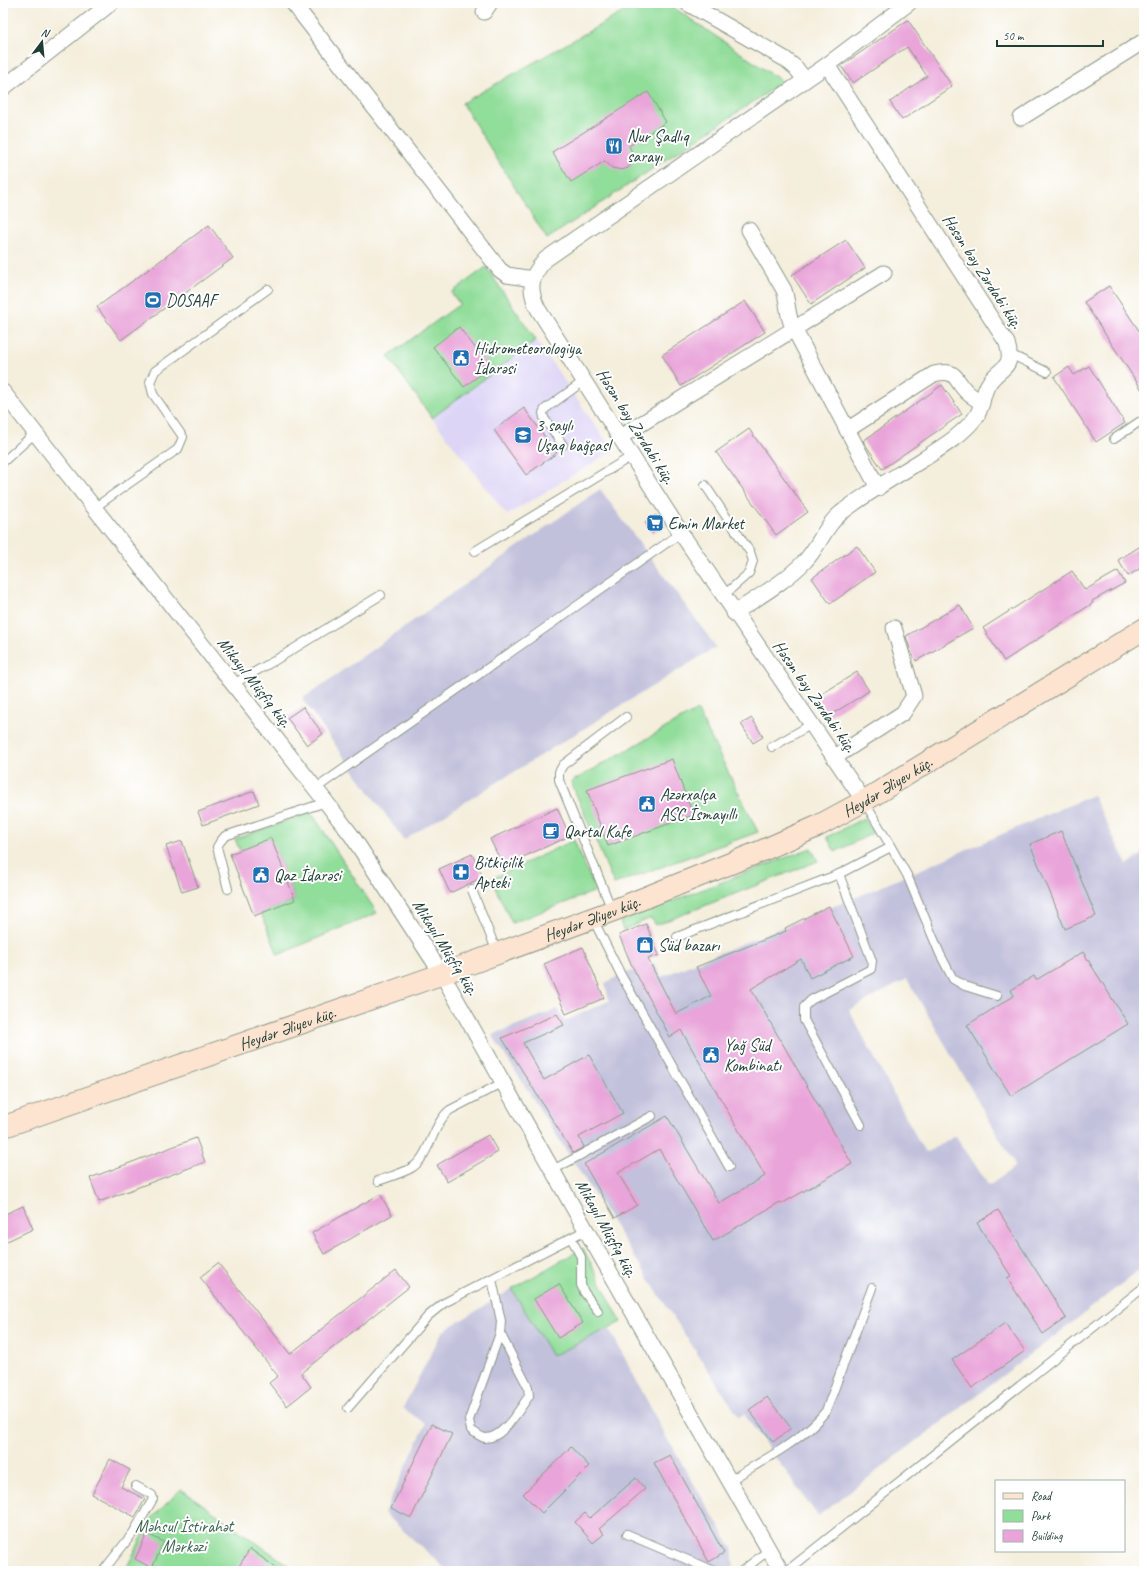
<svg xmlns="http://www.w3.org/2000/svg" width="1147" height="1574" viewBox="0 0 1147 1574" font-family="Caveat,sans-serif">
  <rect width="100%" height="100%" fill="#fff"/>
  <filter id="ink" filterUnits="userSpaceOnUse"><feTurbulence type="fractalNoise" baseFrequency=".025" numOctaves="2"/><feDisplacementMap in="SourceGraphic" scale="8" xChannelSelector="R" yChannelSelector="G"/><feConvolveMatrix kernelMatrix="1 2 1 2 8 2 1 2 1" color-interpolation-filters="sRGB"/></filter>
  <filter id="wash" filterUnits="userSpaceOnUse"><feTurbulence type="fractalNoise" baseFrequency=".012" numOctaves="4" result="noise"/><feDisplacementMap in="SourceGraphic" scale="16" xChannelSelector="R" yChannelSelector="G"/><feGaussianBlur stdDeviation="0.9" result="paint"/><feColorMatrix in="noise" values="0 0 0 0 0 0 0 0 0 0 0 0 0 0 0 0 0 1.4 0 .05"/><feComposite in="paint" operator="in"/></filter>
  <g filter="url(#wash)">
    <rect width="100%" height="100%" fill="#f4eedc"/>
    <path fill="#ddd5f6" d="M536 340 613 451 507 515 432 418Z"/>
    <g fill="#c2c1dc" fill-rule="evenodd">
      <path d="M600 489 716 647 404 840 302 699Z"/>
      <path d="M1093 795 1127 865 1144 853V1266L1077 1319 818 1516 744 1414 739 1417 672 1315 492 1035 558 1009 565 1021 609 1001 605 983 621 975 654 963 661 977 859 896ZM907 979 1016 1166 989 1186 956 1136 925 1153 849 1010Z"/>
      <path d="M512 1289 552 1356 609 1328 666 1437 732 1548 734 1571H448L384 1513 426 1424 403 1408 442 1332Z"/>
    </g>
    <g fill="#91dd9a" stroke="#588d67">
      <path d="M639 3H667L783 82 547 239 462 103Z"/>
      <path d="M486 267 536 340 432 418 388 356 460 304 451 293Z"/>
      <path d="M697 710 758 832 614 884 571 782Z"/>
      <path d="M311 812 377 913 278 955 261 913 295 900 271 839 240 851 235 839Z"/>
      <path d="M864 818 873 833 835 852 827 837Z"/>
      <path d="M574 840 596 891 512 923 491 879Z"/>
      <path d="M811 848 818 861 656 925 651 918 623 930 620 921Z"/>
      <path d="M583 1248 621 1322 552 1356 512 1289Z"/>
      <path d="M181 1489 296 1571H125L151 1519Z"/>
    </g>
    <g id="blocks">
      <g fill="#e9a4d9">
        <path d="M908 20 952 86 902 120 890 102 927 76 907 47 853 83 841 66Z"/>
        <path d="M648 92 666 122 629 146 633 154 632 163 628 168 622 170 612 168 605 161 571 182 552 152Z"/>
        <path d="M209 225 233 258 121 340 97 307Z"/>
        <path d="M846 240 865 268 811 304 792 275Z"/>
        <path d="M1109 286 1144 338V393L1084 302Z"/>
        <path d="M745 301 765 332 681 386 662 355Z"/>
        <path d="M459 327 490 367 464 387 433 347Z"/>
        <path d="M1089 366 1125 423 1096 442 1054 377 1069 367 1074 375Z"/>
        <path d="M942 385 962 414 882 469 863 441Z"/>
        <path d="M524 408 557 453 526 475 494 430Z"/>
        <path d="M749 429 808 512 776 535 716 452Z"/>
        <path d="M656 515 663 526 652 533 645 522Z"/>
        <path d="M1144 544V566L1128 576 1118 560Z"/>
        <path d="M857 546 875 572 830 604 812 578Z"/>
        <path d="M1072 571 1085 590 1118 571 1125 583 1092 601 1093 603 1004 661 983 628Z"/>
        <path d="M960 605 973 628 916 661 911 652 906 636Z"/>
        <path d="M857 672 869 691 826 718 814 699Z"/>
        <path d="M303 707 323 734 307 745 287 718Z"/>
        <path d="M752 718 763 737 753 743 741 724Z"/>
        <path d="M672 759 693 815 608 846 587 790Z"/>
        <path d="M254 791 259 804 203 825 198 812Z"/>
        <path d="M557 808 570 836 503 866 490 839Z"/>
        <path d="M1061 831 1096 916 1065 929 1030 844Z"/>
        <path d="M271 838 295 900 254 916 230 854Z"/>
        <path d="M182 841 198 887 182 892 166 846Z"/>
        <path d="M472 854 483 877 450 893 439 869Z"/>
        <path d="M829 906 854 956 810 978 801 959 751 989 852 1164 781 1204 780 1202 713 1241 659 1149 618 1173 637 1205 615 1218 584 1164 667 1116 719 1203 765 1176 681 1030 670 1037 632 966 619 935 646 924 659 955 648 959 676 1014 711 996 696 967 786 931 785 928Z"/>
        <path d="M583 947 604 998 566 1014 544 964Z"/>
        <path d="M1083 952 1128 1024 1011 1096 967 1025 1014 996 1011 990 1034 976 1036 980Z"/>
        <path d="M557 1014 564 1025 523 1043 544 1080 589 1055 623 1113 579 1137 584 1147 573 1153 502 1038Z"/>
        <path d="M488 1135 498 1152 447 1182 437 1165Z"/>
        <path d="M196 1138 205 1162 99 1202 90 1178Z"/>
        <path d="M380 1194 392 1215 324 1254 312 1233Z"/>
        <path d="M23 1206 33 1229 3 1243V1215Z"/>
        <path d="M998 1210 1066 1318 1043 1334 1007 1278 1011 1276 977 1223Z"/>
        <path d="M218 1263 290 1354 396 1270 409 1287 301 1373 311 1387 287 1406 269 1383 278 1376 200 1277Z"/>
        <path d="M559 1284 583 1323 558 1338 534 1299Z"/>
        <path d="M1005 1323 1025 1351 972 1388 952 1360Z"/>
        <path d="M767 1397 791 1428 773 1442 749 1410Z"/>
        <path d="M432 1424 452 1434 411 1518 391 1508Z"/>
        <path d="M571 1447 589 1466 542 1513 523 1494Z"/>
        <path d="M670 1455 724 1553 709 1562 654 1463Z"/>
        <path d="M110 1459 130 1470 121 1487 145 1499 135 1517 92 1494Z"/>
        <path d="M636 1478 645 1489 599 1529 604 1534 593 1543 575 1522 585 1513 590 1518Z"/>
        <path d="M147 1534 164 1542 152 1568 135 1559Z"/>
        <path d="M250 1549 281 1571H246L239 1566Z"/>
      </g>
    </g>
  </g>
  <g filter="url(#ink)">
    <use href="#blocks" fill-opacity="0" stroke="#8a9688" stroke-width="1"/>
    <g fill="none" stroke-linecap="round" stroke-linejoin="round">
      <defs>
        <g id="service">
          <path d="M1010 354 1047 372"/>
          <path d="M1114 439 1139 422 1144 421"/>
          <path d="M563 445 544 418 543 413 545 409 584 381"/>
          <path d="M3 462 35 433"/>
          <path d="M705 485 750 552 753 561 749 573 723 596"/>
          <path d="M94 508 178 449 183 437 153 394 150 382 155 371 268 289"/>
          <path d="M475 551 632 456"/>
          <path d="M233 684 274 661 381 595"/>
          <path d="M772 747 812 724"/>
          <path d="M315 789 681 533"/>
          <path d="M891 847 907 875 940 954 953 979 965 986 997 996"/>
          <path d="M839 874 872 961 871 969 811 1000 804 1007V1020L861 1125"/>
          <path d="M228 889 217 847 220 842 225 836 326 802"/>
          <path d="M472 890 497 952"/>
          <path d="M612 910 559 780V772L563 765 626 717"/>
          <path d="M593 919 621 975 729 1167"/>
          <path d="M677 937 839 874 891 847 864 801"/>
          <path d="M553 1170 652 1116"/>
          <path d="M378 1181C388 1177 404 1173 413 1167 430 1155 433 1123 450 1110L502 1083"/>
          <path d="M571 1238 581 1257V1285L584 1292 598 1311"/>
          <path d="M492 1279 501 1321 500 1333 469 1420 471 1430C474 1432 478 1435 482 1437 500 1444 520 1408 529 1396L528 1387 500 1333"/>
          <path d="M348 1408 428 1316 444 1303 586 1230"/>
          <path d="M729 1481C763 1460 801 1442 826 1411L872 1288"/>
          <path d="M627 1534 709 1569 718 1571"/>
          <path d="M103 1571 133 1533 153 1499 152 1495 136 1486"/>
          <path d="M742 1571 769 1550"/>
          <path d="M787 1571 1144 1287"/>
        </g>
        <g id="minor">
          <path d="M293 3 500 270 507 275 533 279"/>
          <path d="M687 3 785 59 796 68 805 80"/>
          <path d="M484 12 490 3"/>
          <path d="M3 88 111 3"/>
          <path d="M1021 118 1144 41"/>
          <path d="M749 230 784 290C788 302 787 314 792 325L878 488"/>
          <path d="M3 392 326 802 352 836 442 974 586 1230 781 1571"/>
          <path d="M847 430 934 374C960 368 953 381 969 394 973 397 978 400 982 403"/>
          <path d="M620 437 884 273"/>
          <path d="M734 613C758 597 785 582 805 561 819 547 825 525 841 513 866 493 895 477 922 460 942 447 961 436 976 417 983 407 982 393 989 383 1000 366 1015 370 1007 343L827 65"/>
          <path d="M835 757 903 713 914 696 894 628"/>
          <path d="M864 801 681 533 538 309C528 289 530 276 546 259L827 65 909 3"/>
        </g>
        <g id="secondary">
          <path id="s1" d="M3 1127 442 974 612 911 759 852 816 827 864 801 1144 629"/>
        </g>
      </defs>
      <use href="#service" stroke="#8a9688" stroke-width="10"/>
      <use href="#minor" stroke="#8a9688" stroke-width="17"/>
      <use href="#secondary" stroke="#8a9688" stroke-width="23"/>
      <use href="#service" stroke="#fff" stroke-width="8"/>
      <use href="#minor" stroke="#fff" stroke-width="15"/>
      <use href="#secondary" stroke="#fde4d0" stroke-width="21"/>
    </g>
  </g>
  <defs>
    <symbol id="restaurant-square" viewBox="-11 -11 22 22"><rect x="-9" y="-9" width="18" height="18" rx="4" fill="#1f6fb2" stroke="#fff"/><path d="M-5-6h1v4h1v-4h1v4h1v-4h1v5L-1.5 .5V6h-2V.5L-5-1ZM5-6V6H3V1.5H1.5Q1.5-4 5-6Z" fill="#fff"/></symbol>
    <symbol id="stadium-square" viewBox="-11 -11 22 22"><rect x="-9" y="-9" width="18" height="18" rx="4" fill="#1f6fb2" stroke="#fff"/><path d="M0-5a6.5 5 0 1 0 0 10a6.5 5 0 1 0 0-10ZM-3.5-1.8h7v3.6h-7Z" fill="#fff"/></symbol>
    <symbol id="civic-square" viewBox="-11 -11 22 22"><rect x="-9" y="-9" width="18" height="18" rx="4" fill="#1f6fb2" stroke="#fff"/><path d="M-.6-6.5H3V-4.5H.6V-3L4-1V1h2V6H-6V1h2V-1L-.6-3ZM-1.2 2.5V6h2.4V2.5Z" fill="#fff"/></symbol>
    <symbol id="school-square" viewBox="-11 -11 22 22"><rect x="-9" y="-9" width="18" height="18" rx="4" fill="#1f6fb2" stroke="#fff"/><path d="M0-5L7-2L0 1L-7-2ZM-4 1L0 2.5L4 1V4Q0 6-4 4Z" fill="#fff"/></symbol>
    <symbol id="supermarket-square" viewBox="-11 -11 22 22"><rect x="-9" y="-9" width="18" height="18" rx="4" fill="#1f6fb2" stroke="#fff"/><path d="M-6-5.5h2.5l.6 2H6L4.5 2H-2.5L-4.4-4H-6ZM-1.5 3.2a1.3 1.3 0 1 0 .1 0ZM3 3.2a1.3 1.3 0 1 0 .1 0Z" fill="#fff"/></symbol>
    <symbol id="cafe-square" viewBox="-11 -11 22 22"><rect x="-9" y="-9" width="18" height="18" rx="4" fill="#1f6fb2" stroke="#fff"/><path d="M-5.5-4.5H6V0H3Q3 3.5 0 3.5H-2.5Q-5.5 3.5-5.5 0ZM3-3.2v2h1.7v-2ZM-6 4.5H4V6H-6Z" fill="#fff"/></symbol>
    <symbol id="pharmacy-square" viewBox="-11 -11 22 22"><rect x="-9" y="-9" width="18" height="18" rx="4" fill="#1f6fb2" stroke="#fff"/><path d="M-2-6h4v4h4v4h-4v4h-4v-4h-4v-4h4Z" fill="#fff"/></symbol>
    <symbol id="shop-square" viewBox="-11 -11 22 22"><rect x="-9" y="-9" width="18" height="18" rx="4" fill="#1f6fb2" stroke="#fff"/><path d="M-5-2.5h2.3a2.7 3.5 0 0 1 5.4 0H5L5.5 6h-11ZM-1.5-2.5h3a1.5 2.3 0 0 0-3 0Z" fill="#fff"/></symbol>
  </defs>
  <g fill-rule="evenodd">
    <use href="#restaurant-square" x="604" y="136" width="20" height="20"/>
    <use href="#stadium-square" x="143" y="290" width="20" height="20"/>
    <use href="#civic-square" x="451" y="348" width="20" height="20"/>
    <use href="#school-square" x="513" y="425" width="20" height="20"/>
    <use href="#supermarket-square" x="645" y="513" width="20" height="20"/>
    <use href="#civic-square" x="637" y="794" width="20" height="20"/>
    <use href="#cafe-square" x="541" y="821" width="20" height="20"/>
    <use href="#pharmacy-square" x="451" y="862" width="20" height="20"/>
    <use href="#civic-square" x="251" y="865" width="20" height="20"/>
    <use href="#shop-square" x="635" y="935" width="20" height="20"/>
    <use href="#civic-square" x="701" y="1045" width="20" height="20"/>
  </g>
  <g text-anchor="middle" stroke-width="4" stroke-linejoin="round" paint-order="stroke">
    <g font-size="17" fill="#1f3d34" stroke="#fff" text-anchor="start">
      <text x="627" y="142">Nur Şadlıq<tspan x="627" dy="20">sarayı</tspan></text>
      <text x="166" y="306">DOSAAF</text>
      <text x="474" y="354">Hidrometeorologiya<tspan x="474" dy="20">İdarəsi</tspan></text>
      <text x="536" y="431">3 saylı<tspan x="536" dy="20">Uşaq bağçasl</tspan></text>
      <text x="668" y="529">Emin Market</text>
      <text x="660" y="800">Azərxalça<tspan x="660" dy="20">ASC İsmayıllı</tspan></text>
      <text x="564" y="837">Qartal Kafe</text>
      <text x="474" y="868">Bitkiçilik<tspan x="474" dy="20">Apteki</tspan></text>
      <text x="274" y="881">Qaz İdarəsi</text>
      <text x="658" y="951">Süd bazarı</text>
      <text x="724" y="1051">Yağ Süd<tspan x="724" dy="20">Kombinatı</tspan></text>
    </g>
    <g font-size="17" fill="#1f3d34" stroke="#fff">
      <text transform="translate(983 271) rotate(57)" y="6">Həsən bəy Zərdabi küç.</text>
      <text transform="translate(636 426) rotate(58)" y="6">Həsən bəy Zərdabi küç.</text>
      <text transform="translate(255 682) rotate(52)" y="6">Mikayıl Müşfiq küç.</text>
      <text transform="translate(815 696) rotate(55)" y="6">Həsən bəy Zərdabi küç.</text>
      <text dy="6" stroke="none"><textPath href="#s1" startOffset="949">Heydər Əliyev küç.</textPath></text>
      <text dy="6" stroke="none"><textPath href="#s1" startOffset="625">Heydər Əliyev küç.</textPath></text>
      <text transform="translate(446 947) rotate(58)" y="6">Mikayıl Müşfiq küç.</text>
      <text dy="6" stroke="none"><textPath href="#s1" startOffset="301">Heydər Əliyev küç.</textPath></text>
      <text transform="translate(607 1228) rotate(61)" y="6">Mikayıl Müşfiq küç.</text>
    </g>
    <g font-size="17" fill="#3c654e" stroke="#fff">
      <text x="184" y="1532">Məhsul İstirahət<tspan x="184" dy="20">Mərkəzi</tspan></text>
    </g>
  </g>
  <rect width="1147" height="1574" fill="none" stroke="#fff" stroke-width="16"/>
  <rect x="995" y="1480" width="130" height="72" fill="#ffffff" stroke="#a5b1ae"/>
  <rect x="1003" y="1493" width="20" height="6" fill="#fde4d0" stroke="#a5b1ae"/>
  <text x="1031" y="1500" font-size="12" fill="#1f3d34">Road</text>
  <rect x="1003" y="1510" width="20" height="12" fill="#91dd9a" stroke="#a5b1ae"/>
  <text x="1031" y="1520" font-size="12" fill="#1f3d34">Park</text>
  <rect x="1003" y="1530" width="20" height="12" fill="#e9a4d9" stroke="#a5b1ae"/>
  <text x="1031" y="1540" font-size="12" fill="#1f3d34">Building</text>
  <g transform="translate(42 42) rotate(16)" stroke="#ffffff" stroke-width="3" paint-order="stroke">
  <path d="M0-3L7 15L0 10L-7 15Z" fill="#1f3d34"/>
  <text y="-6" font-size="11" font-weight="bold" text-anchor="middle" fill="#1f3d34">N</text>
  </g>
  <path d="M997 40v6h106v-6" fill="none" stroke="#1f3d34" stroke-width="2"/>
  <text x="1003" y="40" font-size="12" fill="#1f3d34" stroke="#ffffff" stroke-width="3" paint-order="stroke">50 m</text>
</svg>
